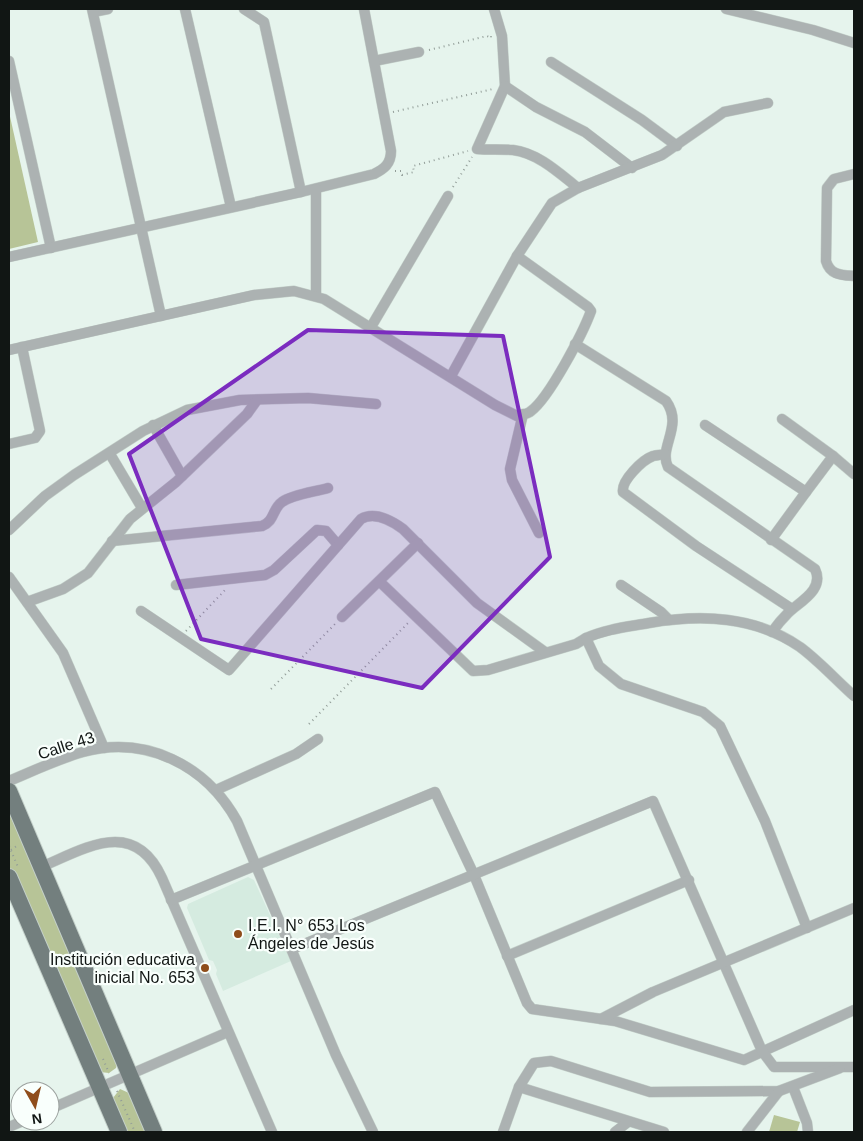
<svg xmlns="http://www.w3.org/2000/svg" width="863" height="1141" viewBox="0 0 863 1141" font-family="Helvetica,sans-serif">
  <rect width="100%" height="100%" fill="#e6f4ed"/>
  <path fill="#d5ebe0" d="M248 877 254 880 291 961 223 991 216 974 217 970 213 961 209 960 187 908 188 904Z"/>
  <g fill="#b7c497">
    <path d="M9 112 38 242 9 249Z"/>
    <path d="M9 813 117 1058 116 1068 109 1073 100 1072 94 1062 9 867Z"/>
    <path d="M120 1089 129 1093 146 1132H127L113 1098Z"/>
    <path d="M774 1115 800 1122 797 1132H769Z"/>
  </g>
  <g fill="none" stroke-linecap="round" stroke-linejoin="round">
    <defs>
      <g id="street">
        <path d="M92 9 161 316"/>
        <path d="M185 9 231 207"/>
        <path d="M244 9 264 22 301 192"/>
        <path d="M494 9 502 36 505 86 477 149C489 150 501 149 513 150 538 153 559 173 578 188"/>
        <path d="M726 9 813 30 854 43"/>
        <path d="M93 12 108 9"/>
        <path d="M9 61 51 248"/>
        <path d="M374 61 419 52"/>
        <path d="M551 62 642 120 677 146"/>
        <path d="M505 86 536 107 585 132 632 168"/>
        <path d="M854 174 834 179 827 188 826 261C830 275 841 275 854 276"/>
        <path d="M9 257 301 192 374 174C384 169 391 164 391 151L364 9"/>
        <path d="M316 296V189"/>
        <path d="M371 327 448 196"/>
        <path d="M575 344 666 401C684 426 658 447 668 467L815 569C825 590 799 602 788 613 782 619 777 625 772 632"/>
        <path d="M9 350 254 295 294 291 324 299 495 405 517 416C521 415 528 414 531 411 549 398 583 333 591 311L588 307 517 256"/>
        <path d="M451 376 517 256 552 203 578 188 662 155 724 112 768 103"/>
        <path d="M523 414 510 469 512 480 539 533"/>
        <path d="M782 419 833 456 806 492"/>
        <path d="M153 425 182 476"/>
        <path d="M705 425 806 492 771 540"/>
        <path d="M9 444 35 438 40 431 22 347"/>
        <path d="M110 454 142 508"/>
        <path d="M665 454C661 455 657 455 653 456 642 460 621 481 623 492L696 546 792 609"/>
        <path d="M833 456 854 474"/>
        <path d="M9 530 45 496 74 475 143 431 187 410 240 400 308 398 376 404"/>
        <path d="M112 541 262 526C275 521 272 509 282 502 294 494 315 492 328 488"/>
        <path d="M9 577 63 653 104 748"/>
        <path d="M380 582 473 671 488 670 576 644 586 638"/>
        <path d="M176 585 265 575 274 570 317 530 326 531 338 545"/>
        <path d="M621 585 661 612 669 620"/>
        <path d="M27 602 63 589 88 573 130 519 176 482 247 414 257 400"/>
        <path d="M141 611 229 670 361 519C375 511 392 521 403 529L477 603 545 652"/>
        <path d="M342 617 418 543"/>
        <path d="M9 781C33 771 58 759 83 752 146 735 206 765 237 821L336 1055 373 1132"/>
        <path d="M216 790 296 754 318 739"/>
        <path d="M41 867C86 848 134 817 162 878L272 1132"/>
        <path d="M171 900 435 792 474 875 527 1003 532 1009 615 1021 744 1060 854 1010"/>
        <path d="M807 928 765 821 720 726 703 712 621 684 599 666 586 638C606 629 627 627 649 623 702 614 755 616 800 647 819 661 836 680 854 696"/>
        <path d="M292 949 653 801 762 1051 774 1067H854"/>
        <path d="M507 956 689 880"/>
        <path d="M601 1019 653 992 854 908"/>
        <path d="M519 1087 664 1132"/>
        <path d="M793 1087 807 1123 808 1132"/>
        <path d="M50 1109 228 1032"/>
        <path d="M9 1127 23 1121"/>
        <path d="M503 1132 519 1087 534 1063 551 1061 650 1092 779 1091 840 1068"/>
        <path d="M615 1132 628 1122"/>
        <path d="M747 1132 779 1091"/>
      </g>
      <g id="primary">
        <path d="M9 791 154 1132"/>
        <path d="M9 877 119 1132"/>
      </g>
    </defs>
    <use href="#street" stroke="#c4d0ca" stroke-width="11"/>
    <use href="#primary" stroke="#c4d0ca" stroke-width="18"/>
    <g stroke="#929d98" stroke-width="2" stroke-dasharray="1 4" stroke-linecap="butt">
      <path d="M429 50 487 36 491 38V35"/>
      <path d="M393 112 493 89"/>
      <path d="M395 171H401L402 175 414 172 413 166 468 151"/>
      <path d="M453 187 472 157"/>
      <path d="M186 631 226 589"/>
      <path d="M271 689 336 623"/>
      <path d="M309 724 409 622"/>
      <path d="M9 846 18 867"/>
      <path d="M11 850 18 845"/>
      <path d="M103 1059 109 1073"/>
      <path d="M117 1091 135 1132"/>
    </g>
    <use href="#street" stroke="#acb2b2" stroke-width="10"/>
    <use href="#primary" stroke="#737f7e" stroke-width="16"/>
  </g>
  <path fill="#7b2cbf" fill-opacity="0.2" stroke="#7b2cbf" stroke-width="4" stroke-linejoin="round" d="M308 330 503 336 550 557 422 688 201 639 129 454Z"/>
  <g fill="#8f4d1b" stroke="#f9fffc" stroke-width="2">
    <circle cx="238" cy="934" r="5"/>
    <circle cx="205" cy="968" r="5"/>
  </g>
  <g text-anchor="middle" stroke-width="4.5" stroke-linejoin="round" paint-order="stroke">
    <g font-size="16" fill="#111614" stroke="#f9fffc">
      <text transform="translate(66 745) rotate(-18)" y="6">Calle 43</text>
    </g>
    <g font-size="16" fill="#111614" stroke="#f9fffc" text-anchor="start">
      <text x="248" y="931">I.E.I. N° 653 Los<tspan x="248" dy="18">Ángeles de Jesús</tspan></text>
      <text x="195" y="965" text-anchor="end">Institución educativa<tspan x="195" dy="18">inicial No. 653</tspan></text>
    </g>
  </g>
  <rect width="863" height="1141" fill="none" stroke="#111614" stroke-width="20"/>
  <g transform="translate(35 1106) rotate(172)"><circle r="24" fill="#f9fffc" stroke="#9ca29f"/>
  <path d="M0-4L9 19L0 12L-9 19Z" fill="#8f4d1b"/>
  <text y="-8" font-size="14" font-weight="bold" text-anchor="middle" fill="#111614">N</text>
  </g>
</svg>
